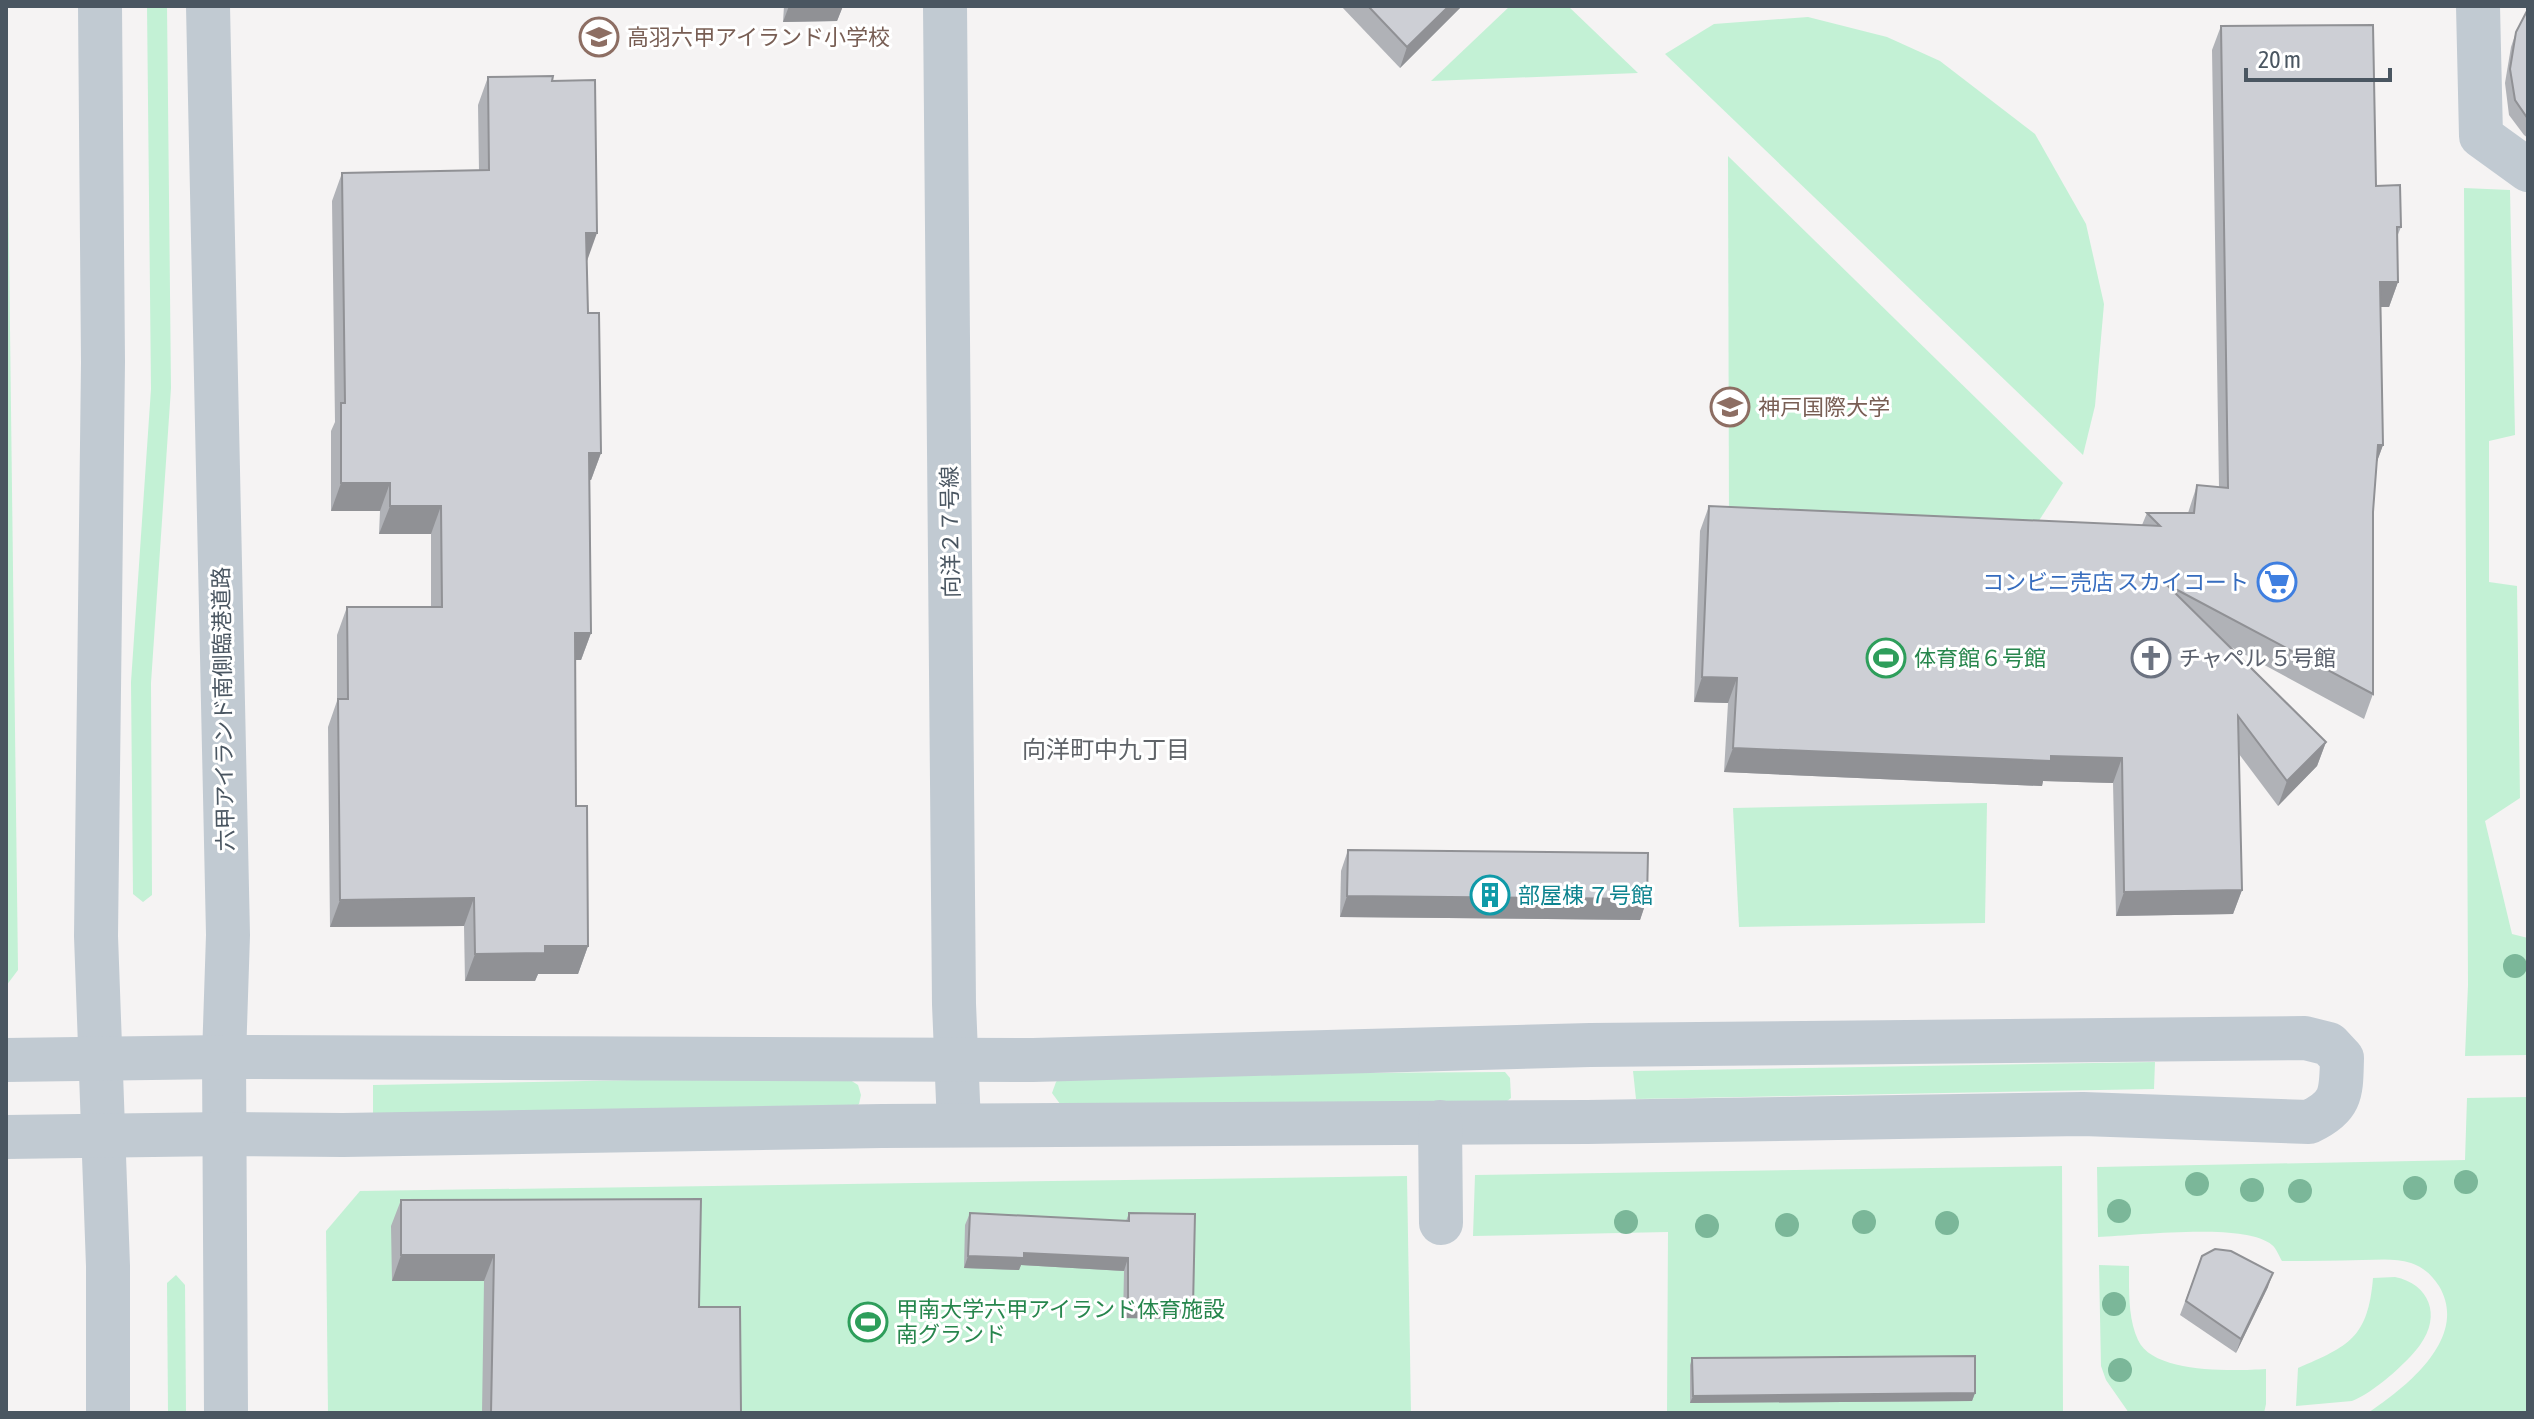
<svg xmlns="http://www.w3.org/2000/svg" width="2534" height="1419" viewBox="0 0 2534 1419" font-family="'Asap Condensed','Noto Sans JP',sans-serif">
  <rect width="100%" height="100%" fill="#f5f3f3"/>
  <g fill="#c3f1d5">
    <path d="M147 6H167L171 388 151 683 152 895 143 902 133 894 131 682 151 389Z"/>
    <path d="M1510 6H1568L1638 73 1431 81Z"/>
    <path d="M6 8 18 970 6 986Z"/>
    <path d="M1808 17 1887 37 1940 61 2035 134 2086 224 2104 304 2095 406 2083 455 1665 54 1714 24Z"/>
    <path d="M1728 156 2063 483 2033 530 1729 523Z"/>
    <path d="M2464 188 2510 190 2515 435 2489 441V582L2517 586 2520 798 2485 821 2512 934 2528 938 2527 1055 2465 1056 2468 985Z"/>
    <path d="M1987 803 1985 923 1739 927 1733 808Z"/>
    <path d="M2155 1062 2154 1089 1636 1099 1633 1071Z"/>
    <path d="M1505 1072 1510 1078 1511 1098 1502 1105 1063 1108 1052 1093 1056 1082 1062 1075Z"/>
    <path d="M844 1076 858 1085 861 1095 859 1104 852 1109 373 1118V1085Z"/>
    <path d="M2528 1097V1413H2368C2405 1388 2470 1338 2439 1286 2432 1275 2423 1267 2411 1263 2395 1258 2379 1260 2362 1260 2336 1261 2309 1261 2282 1261 2279 1256 2276 1248 2272 1245 2245 1222 2135 1236 2098 1237L2097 1167 2465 1160 2467 1098Z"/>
    <path d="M2062 1166 2063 1413H1667L1668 1232 1473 1236 1475 1175Z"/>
    <path d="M1407 1176 1411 1413H328L326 1231 360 1191Z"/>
    <path d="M2099 1265 2129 1266C2129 1290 2128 1319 2138 1340 2153 1374 2234 1371 2266 1369V1404L2264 1413H2129L2106 1380 2101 1366Z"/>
    <path d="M176 1275 185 1285 186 1413H168L167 1283Z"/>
    <path d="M2395 1277C2429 1284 2442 1315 2420 1345 2407 1363 2373 1393 2352 1401L2296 1406 2298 1368C2349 1346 2368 1338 2373 1278Z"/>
  </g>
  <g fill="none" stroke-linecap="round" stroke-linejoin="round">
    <g stroke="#c1cad2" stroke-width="44">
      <path d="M100 6 103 362 96 936 108 1266V1413"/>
      <path d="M208 6 228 935 224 1057 226 1413"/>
      <path d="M945 6 954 1004 959 1125"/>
      <path d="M2478 6 2481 136 2528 170"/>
      <path d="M6 1060 224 1057 1033 1060 1590 1045 2305 1038 2329 1044 2342 1058C2341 1092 2343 1106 2309 1122L2083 1114 1587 1122 882 1126 343 1135 226 1134 6 1137"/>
      <path d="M1440 1122 1441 1223"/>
    </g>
  </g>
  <g fill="#7bb799">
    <circle cx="2515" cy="966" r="12"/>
    <circle cx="2466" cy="1182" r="12"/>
    <circle cx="2197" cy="1184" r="12"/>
    <circle cx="2415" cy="1188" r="12"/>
    <circle cx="2252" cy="1190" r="12"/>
    <circle cx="2300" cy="1191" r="12"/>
    <circle cx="2119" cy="1211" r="12"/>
    <circle cx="1626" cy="1222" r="12"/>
    <circle cx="1864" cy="1222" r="12"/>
    <circle cx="1947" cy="1223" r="12"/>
    <circle cx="1787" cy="1225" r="12"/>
    <circle cx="1707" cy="1226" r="12"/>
    <circle cx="2114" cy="1304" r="12"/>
    <circle cx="2120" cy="1370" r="12"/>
  </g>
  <g fill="#b0b2b7">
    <path d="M784 6H843L837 21 783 22Z"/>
    <path d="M1341 6H1462L1400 68Z"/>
    <path d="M2528 9V138L2524 135 2509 115 2505 83 2511 47 2516 32Z"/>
    <path d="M2221 26 2376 186 2401 227 2397 237 2398 282 2389 307H2381L2383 445 2377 461 2373 512V694L2364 719 2231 647 2326 742 2317 766 2278 806 2239 754 2242 890 2233 914 2116 916 2113 783 2043 781 2042 786 1724 772 1728 703 1694 702 1700 531 1709 506 2142 525 2147 513H2188L2197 485 2219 487 2212 50Z"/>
    <path d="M488 77 552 81 587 260 588 313 601 453 591 480H590L591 633 581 660H575L576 806 588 946 578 974H538L535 981H465L464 926 330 927 328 727 337 701V635L347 607H431V534H379L380 511H331V431L335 422 332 201 342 173 479 171 478 105Z"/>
    <path d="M1348 850 1647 899 1640 920 1340 917 1341 871Z"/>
    <path d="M401 1200 699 1307 741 1413H482L484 1281H392L391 1226Z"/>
    <path d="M970 1213 1126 1221 1129 1213 1189 1319 1123 1318 1124 1271 1021 1265 1019 1270 964 1268 965 1225Z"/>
    <path d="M2202 1256 2268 1287 2236 1353 2180 1315Z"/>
    <path d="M1692 1358 1975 1393 1972 1401 1690 1403V1365Z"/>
  </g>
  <g fill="#909195">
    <path d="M789 6H843L837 21 783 22Z"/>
    <path d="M1449 6H1462L1400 68 1407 47Z"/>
    <path d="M586 233H597L587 261Z"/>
    <path d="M2380 282H2398L2389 307H2371Z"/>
    <path d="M2378 445H2383L2374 470Z"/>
    <path d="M589 453H601L591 480H579Z"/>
    <path d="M341 483H390L380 511H331Z"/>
    <path d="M390 506H441L431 534H379Z"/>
    <path d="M575 633H591L581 660H565Z"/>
    <path d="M1702 677 1737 678 1728 703 1694 702Z"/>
    <path d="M2326 742 2317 766 2278 806 2287 781Z"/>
    <path d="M1733 748 2051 756 2122 758 2113 783 2043 781 2042 786 1724 772Z"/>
    <path d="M2242 890 2233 914 2116 916 2124 892Z"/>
    <path d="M1347 896 1647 899 1640 920 1340 917Z"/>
    <path d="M474 898 464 926 330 927 340 900Z"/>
    <path d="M545 946H588L578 974H538L535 981H465L475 954Z"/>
    <path d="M1024 1253 1128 1258 1124 1271 1021 1265 1019 1270 964 1268 968 1256Z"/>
    <path d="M401 1255H494L484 1281H392Z"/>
    <path d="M2273 1273 2268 1287 2236 1353 2241 1339Z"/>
    <path d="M1128 1305 1193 1307 1189 1319 1123 1318Z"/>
    <path d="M1975 1393 1972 1401 1690 1403 1693 1396Z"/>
  </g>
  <g fill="#cdcfd5" stroke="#909195" stroke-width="2">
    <path d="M1368 6H1449L1407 47Z"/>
    <path d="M2528 9V119L2515 100 2510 69 2516 32Z"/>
    <path d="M2373 25 2376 186 2400 185 2401 227H2397L2398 282H2380L2383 445H2378L2373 512V694L2166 584 2326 742 2287 781 2238 716 2242 890 2124 892 2122 758 2051 756V761L1733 748 1737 678 1702 677 1709 506 2160 526 2147 513H2194L2197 485 2228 488 2221 26Z"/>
    <path d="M553 76 552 81 595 80 597 233H586L588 313H599L601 453H589L591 633H575L576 806H587L588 946H545V953L475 954 474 898 340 900 338 699H348L347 607H442L441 506H390V483H341V403H345L342 173 489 170 488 77Z"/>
    <path d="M1348 850 1648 853 1647 899 1347 896Z"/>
    <path d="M701 1199 699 1307H740L741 1413H491L494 1255H401V1200Z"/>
    <path d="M970 1213 1129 1221V1213L1195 1214 1193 1307 1128 1305V1258L1024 1253V1258L968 1256Z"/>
    <path d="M2215 1249 2231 1251 2273 1273 2241 1339 2186 1301 2202 1256Z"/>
    <path d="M1975 1356V1393L1693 1396 1692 1358Z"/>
  </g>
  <defs>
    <symbol id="school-ring" viewBox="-11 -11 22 22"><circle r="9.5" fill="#fff" stroke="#8d6e63" stroke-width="1.5"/><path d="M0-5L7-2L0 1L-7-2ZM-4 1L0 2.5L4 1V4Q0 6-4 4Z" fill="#8d6e63"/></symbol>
    <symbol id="university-ring" viewBox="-11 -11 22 22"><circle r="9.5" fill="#fff" stroke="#8d6e63" stroke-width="1.5"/><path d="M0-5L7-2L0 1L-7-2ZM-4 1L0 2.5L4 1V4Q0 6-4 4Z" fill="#8d6e63"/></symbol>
    <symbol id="supermarket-ring" viewBox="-11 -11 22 22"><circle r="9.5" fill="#fff" stroke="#3f7fe0" stroke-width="1.5"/><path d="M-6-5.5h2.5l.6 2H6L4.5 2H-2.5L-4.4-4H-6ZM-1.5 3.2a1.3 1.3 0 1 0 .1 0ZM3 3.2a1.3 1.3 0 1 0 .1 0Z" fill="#3f7fe0"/></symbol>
    <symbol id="stadium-ring" viewBox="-11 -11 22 22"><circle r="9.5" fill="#fff" stroke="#2e9e5b" stroke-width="1.5"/><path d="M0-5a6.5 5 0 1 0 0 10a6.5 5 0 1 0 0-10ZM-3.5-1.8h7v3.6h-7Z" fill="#2e9e5b"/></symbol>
    <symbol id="church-ring" viewBox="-11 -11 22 22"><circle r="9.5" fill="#fff" stroke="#6b7280" stroke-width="1.5"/><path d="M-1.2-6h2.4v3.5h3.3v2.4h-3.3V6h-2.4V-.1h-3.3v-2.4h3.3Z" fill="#6b7280"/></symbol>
    <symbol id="building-ring" viewBox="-11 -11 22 22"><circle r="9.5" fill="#fff" stroke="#0f9aa8" stroke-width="1.5"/><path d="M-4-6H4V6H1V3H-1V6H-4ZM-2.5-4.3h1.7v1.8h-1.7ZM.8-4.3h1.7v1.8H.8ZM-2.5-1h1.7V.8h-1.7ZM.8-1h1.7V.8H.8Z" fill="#0f9aa8"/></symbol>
  </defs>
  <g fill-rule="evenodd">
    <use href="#school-ring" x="577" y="15" width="44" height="44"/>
    <use href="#university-ring" x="1708" y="385" width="44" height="44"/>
    <use href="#supermarket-ring" x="2255" y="560" width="44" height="44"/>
    <use href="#stadium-ring" x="1864" y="636" width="44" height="44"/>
    <use href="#church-ring" x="2129" y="636" width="44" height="44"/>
    <use href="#building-ring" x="1468" y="873" width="44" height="44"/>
    <use href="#stadium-ring" x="846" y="1300" width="44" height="44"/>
  </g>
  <g text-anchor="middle" stroke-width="6" stroke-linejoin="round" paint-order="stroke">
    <g font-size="22" fill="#785e54" stroke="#fff" text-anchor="start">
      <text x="627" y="45">高羽六甲アイランド小学校</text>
      <text x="1758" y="415">神戸国際大学</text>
    </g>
    <g font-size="22" fill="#4a5661" stroke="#fff">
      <text transform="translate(950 532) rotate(-91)" y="8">向洋２７号線</text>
      <text transform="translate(223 709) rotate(-91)" y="8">六甲アイランド南側臨港道路</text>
    </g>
    <g font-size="22" fill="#366cbe" stroke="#fff" text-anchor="end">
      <text x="2249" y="590">コンビニ売店 スカイコート</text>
    </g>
    <g font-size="22" fill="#27864d" stroke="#fff" text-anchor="start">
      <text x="1914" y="666">体育館６号館</text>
      <text x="896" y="1317">甲南大学六甲アイランド体育施設<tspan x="896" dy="25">南グランド</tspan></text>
    </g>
    <g font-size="22" fill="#5b616d" stroke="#fff" text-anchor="start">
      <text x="2179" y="666">チャペル ５号館</text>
    </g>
    <g font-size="22" fill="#0d838f" stroke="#fff" text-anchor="start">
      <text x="1518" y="903">部屋棟 ７号館</text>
    </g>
    <g font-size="24" fill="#5f6368" stroke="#fff">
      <text x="1106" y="758">向洋町中九丁目</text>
    </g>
  </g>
  <rect width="2534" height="1419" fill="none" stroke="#4a5661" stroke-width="16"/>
  <path d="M2246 68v12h144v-12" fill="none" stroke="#4a5661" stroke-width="4"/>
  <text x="2258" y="68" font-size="24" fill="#4a5661" stroke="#ffffff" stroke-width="6" paint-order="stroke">20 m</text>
</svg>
